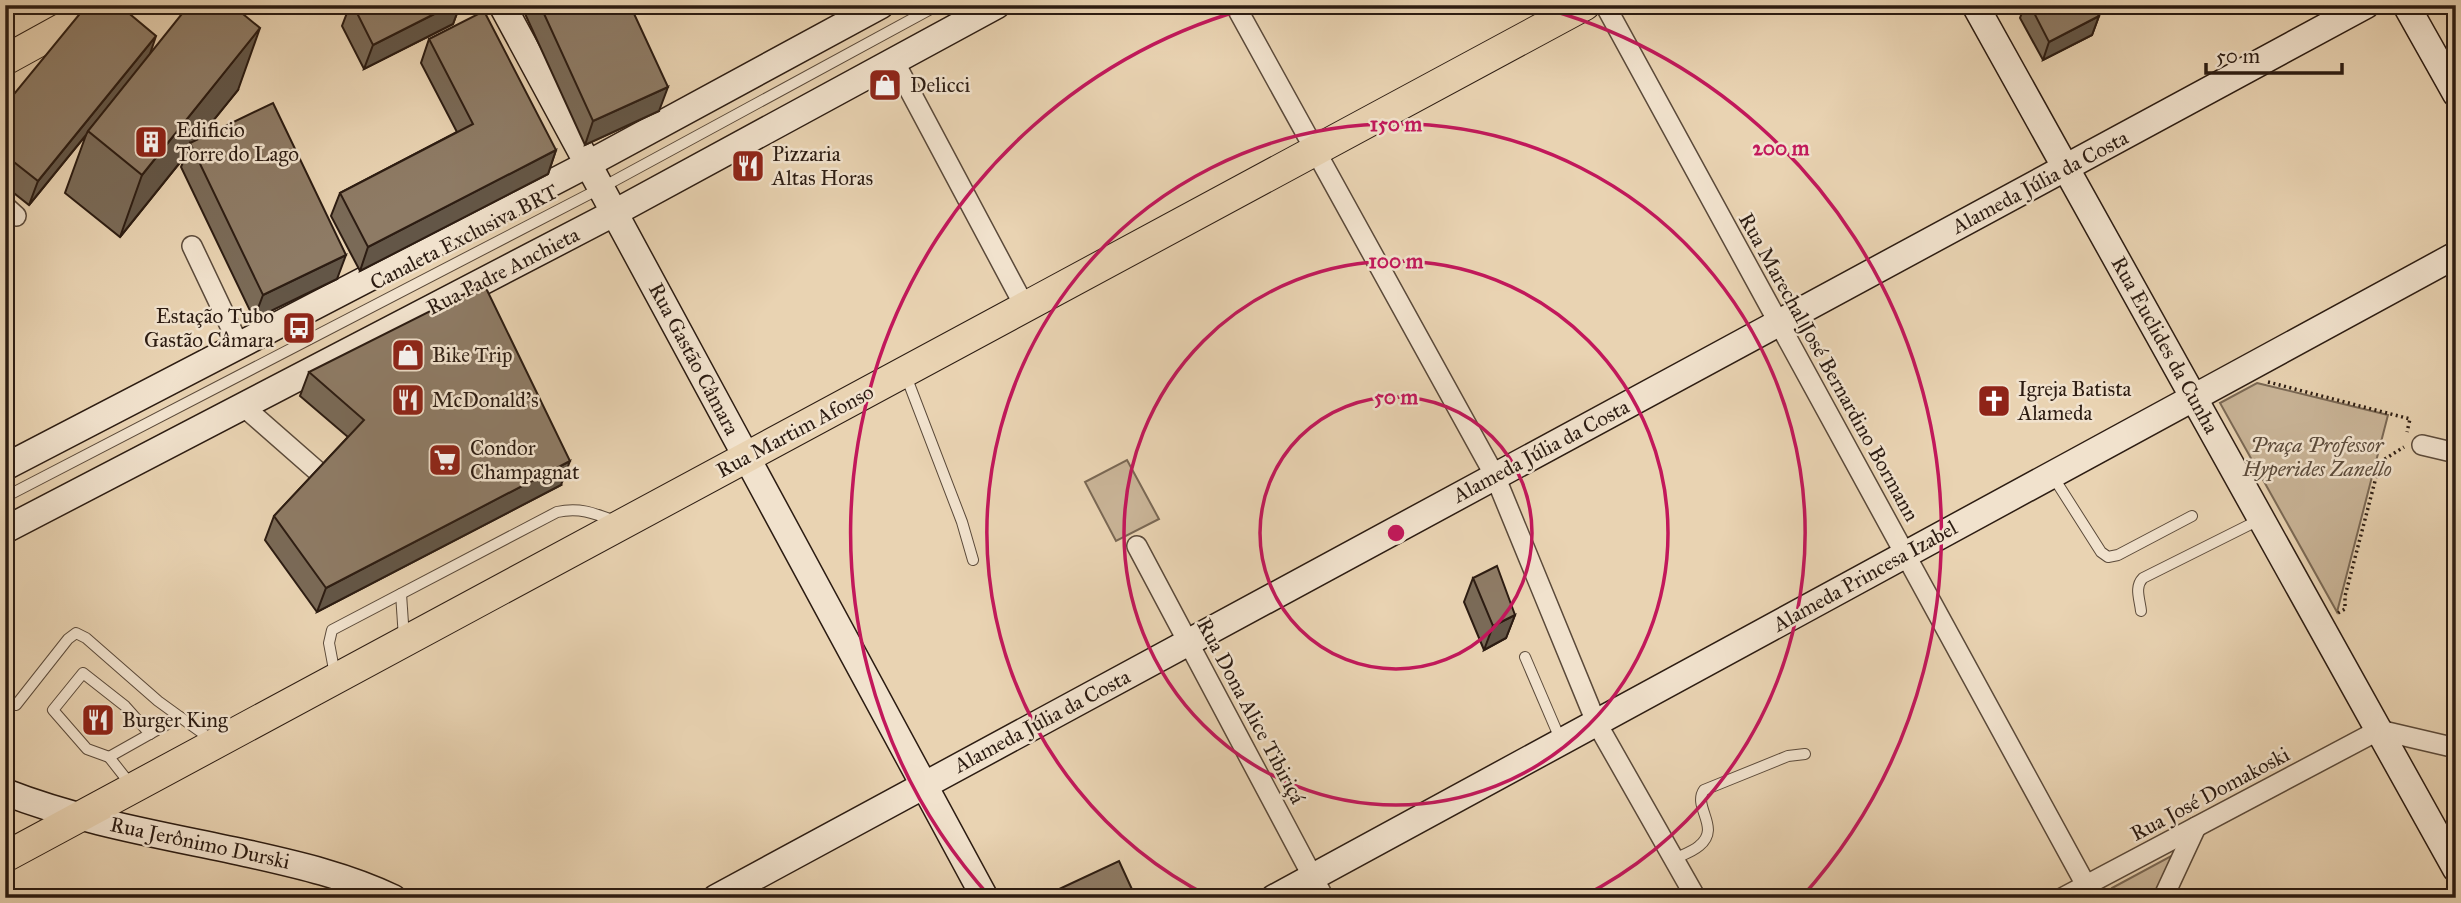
<svg xmlns="http://www.w3.org/2000/svg" width="2461" height="903" viewBox="0 0 2461 903" font-family="'IM FELL Great Primer',serif">
  <rect width="100%" height="100%" fill="#e9d3b2"/>
  <filter id="stains"><feTurbulence type="fractalNoise" baseFrequency=".00286" numOctaves="4"/><feColorMatrix values="0 0 0 0 .2 0 0 0 0 .09 0 0 0 0 .02 0 0 0 .5 -.17"/></filter>
  <radialGradient id="worn" r=".72"><stop offset=".6" stop-color="#630" stop-opacity="0"/><stop offset="1" stop-color="#630" stop-opacity=".3"/></radialGradient>
  <g fill="#c9b497" stroke="#7a6854" stroke-width="2">
    <path d="M2257 383 2388 415 2337 612 2220 403Z"/>
    <path d="M1127 460 1159 519 1116 541 1085 482Z"/>
    <path d="M2173 855 2153 898H2117L2112 888Z"/>
  </g>
  <g fill="none" stroke-linecap="round" stroke-linejoin="round">
    <defs>
      <g id="lane">
        <path d="M906 376 962 522 973 560"/>
        <path d="M2052 475 2101 552 2108 557 2118 555 2192 516"/>
        <path d="M5 497 601 188 938 5"/>
        <path d="M401 594 404 638"/>
        <path d="M2141 611C2140 600 2134 587 2143 578L2261 519"/>
        <path d="M1525 657 1561 741"/>
        <path d="M335 675 329 643 332 630 557 512C579 507 594 513 615 521"/>
        <path d="M16 705 68 639 76 633 86 638 158 701 180 717"/>
        <path d="M109 757 87 749 53 710 83 673 125 706 150 734"/>
        <path d="M131 785 109 757 180 717 212 740"/>
        <path d="M1674 859C1682 855 1692 852 1699 846 1722 828 1692 807 1704 790L1788 756 1805 754"/>
      </g>
      <g id="street">
        <path d="M1235 5 1495 476 1596 722 1696 898"/>
        <path d="M1605 5 2093 898"/>
        <path d="M894 61 1025 307"/>
        <path d="M5 206 16 216"/>
        <path d="M192 246 239 345"/>
        <path d="M243 406 324 477"/>
        <path d="M2422 445 2456 453"/>
        <path d="M1137 546 1324 898"/>
        <path d="M2062 898 2379 730 2456 748"/>
        <path d="M2163 898 2196 827"/>
      </g>
      <g id="secondary">
        <path d="M502 5 985 898"/>
        <path d="M1975 5 2456 869"/>
        <path d="M2406 5 2456 94"/>
        <path d="M5 467 588 164 881 5"/>
        <path d="M5 530 614 213 997 5"/>
        <path d="M5 792C84 823 168 836 250 854 299 865 347 876 393 898"/>
        <path d="M716 898 2366 5"/>
        <path d="M1274 898 2456 255"/>
      </g>
      <g id="primary">
        <path d="M5 60 105 5"/>
        <path d="M5 857 1585 5"/>
      </g>
    </defs>
    <use href="#lane" stroke="#5b4a3a" stroke-width="12"/>
    <use href="#street" stroke="#5b4a3a" stroke-width="22"/>
    <use href="#secondary" stroke="#2c1c12" stroke-width="29"/>
    <use href="#primary" stroke="#2c1c12" stroke-width="32"/>
    <g stroke="#2c1c12" stroke-width="3.5" stroke-dasharray="2 3.5" stroke-linecap="butt">
      <path d="M2268 382 2410 419 2407 432"/>
      <path d="M2338 613 2345 609V596L2380 462 2404 447"/>
    </g>
    <use href="#lane" stroke="#f1e2cd" stroke-width="10"/>
    <use href="#street" stroke="#f1e2cd" stroke-width="19"/>
    <use href="#secondary" stroke="#f1e2cd" stroke-width="26"/>
    <use href="#primary" stroke="#e9d3b2" stroke-width="30"/>
  </g>
  <g fill="#7a6a57" stroke="#2c1c12" stroke-width="2">
    <path d="M350 5H460L453 24 364 69 342 26Z"/>
    <path d="M521 5H630L659 111 585 145Z"/>
    <path d="M2025 5H2030L2099 16 2092 35 2043 60 2020 18Z"/>
    <path d="M429 39 556 150 548 174 360 271 331 216 340 193 457 132 421 63Z"/>
    <path d="M150 54 238 90 198 139 337 279 254 319 181 167 186 155 120 237 65 193 86 135 29 205 5 186V105Z"/>
    <path d="M309 372 561 485 317 612 265 540 274 516 348 437 300 396Z"/>
    <path d="M1473 578 1515 615 1506 638 1484 650 1464 602Z"/>
  </g>
  <g fill="#635647" stroke="#2c1c12" stroke-width="2">
    <path d="M452 5H460L453 24 364 69 373 45Z"/>
    <path d="M2099 16 2092 35 2043 60 2049 42Z"/>
    <path d="M260 28 238 90 192 147 190 143 186 155 120 237 142 175Z"/>
    <path d="M156 36 148 60 88 131 86 135 29 205 38 181Z"/>
    <path d="M668 87 659 111 585 145 593 121Z"/>
    <path d="M556 150 548 174 360 271 368 247Z"/>
    <path d="M346 255 337 279 254 319 263 295Z"/>
    <path d="M570 461 561 485 317 612 326 588Z"/>
    <path d="M1515 615 1506 638 1484 650 1493 626Z"/>
  </g>
  <g fill="#8e7b65" stroke="#2c1c12" stroke-width="2">
    <path d="M87 5H119L156 36 38 181 5 155V105Z"/>
    <path d="M189 5H232L260 28 142 175 88 131Z"/>
    <path d="M353 5H452L373 45Z"/>
    <path d="M540 5H630L668 87 593 121Z"/>
    <path d="M2030 5H2093L2099 16 2049 42Z"/>
    <path d="M484 11 556 150 368 247 340 193 473 124 429 39Z"/>
    <path d="M273 103 346 255 263 295 190 143Z"/>
    <path d="M484 284 570 461 326 588 274 516 364 420 309 372Z"/>
    <path d="M1497 566 1515 615 1493 626 1473 578Z"/>
    <path d="M1119 861 1136 898H1040Z"/>
  </g>
  <g fill="none" stroke="#c2185b" stroke-width="3.5">
    <circle cx="1396" cy="533" r="136"/>
    <circle cx="1396" cy="533" r="272"/>
    <path d="M1210 897A409 409 0 1 1 1582 897"/>
    <path d="M991 898A545 545 0 0 1 1260 5M1532 5A545 545 0 0 1 1801 898"/>
  </g>
  <defs>
    <symbol id="shop-square" viewBox="-11 -11 22 22"><rect x="-9" y="-9" width="18" height="18" rx="4" fill="#8f2418" stroke="#f1e2cd"/><path d="M-5-2.5h2.3a2.7 3.5 0 0 1 5.4 0H5L5.5 6h-11ZM-1.5-2.5h3a1.5 2.3 0 0 0-3 0Z" fill="#fff"/></symbol>
    <symbol id="building-square" viewBox="-11 -11 22 22"><rect x="-9" y="-9" width="18" height="18" rx="4" fill="#8f2418" stroke="#f1e2cd"/><path d="M-4-6H4V6H1V3H-1V6H-4ZM-2.5-4.3h1.7v1.8h-1.7ZM.8-4.3h1.7v1.8H.8ZM-2.5-1h1.7V.8h-1.7ZM.8-1h1.7V.8H.8Z" fill="#fff"/></symbol>
    <symbol id="restaurant-square" viewBox="-11 -11 22 22"><rect x="-9" y="-9" width="18" height="18" rx="4" fill="#8f2418" stroke="#f1e2cd"/><path d="M-5-6h1v4h1v-4h1v4h1v-4h1v5L-1.5 .5V6h-2V.5L-5-1ZM5-6V6H3V1.5H1.5Q1.5-4 5-6Z" fill="#fff"/></symbol>
    <symbol id="bus-square" viewBox="-11 -11 22 22"><rect x="-9" y="-9" width="18" height="18" rx="4" fill="#8f2418" stroke="#f1e2cd"/><path d="M-5-6H5V4H4V6H2V4H-2V6H-4V4H-5ZM-3.5-4V0h7V-4ZM-3.5 1.2v1.5H-2V1.2ZM2 1.2v1.5H3.5V1.2Z" fill="#fff"/></symbol>
    <symbol id="church-square" viewBox="-11 -11 22 22"><rect x="-9" y="-9" width="18" height="18" rx="4" fill="#8f2418" stroke="#f1e2cd"/><path d="M-1.2-6h2.4v3.5h3.3v2.4h-3.3V6h-2.4V-.1h-3.3v-2.4h3.3Z" fill="#fff"/></symbol>
    <symbol id="supermarket-square" viewBox="-11 -11 22 22"><rect x="-9" y="-9" width="18" height="18" rx="4" fill="#8f2418" stroke="#f1e2cd"/><path d="M-6-5.5h2.5l.6 2H6L4.5 2H-2.5L-4.4-4H-6ZM-1.5 3.2a1.3 1.3 0 1 0 .1 0ZM3 3.2a1.3 1.3 0 1 0 .1 0Z" fill="#fff"/></symbol>
  </defs>
  <g fill-rule="evenodd">
    <use href="#shop-square" x="866" y="66" width="38" height="38"/>
    <use href="#building-square" x="132" y="123" width="38" height="38"/>
    <use href="#restaurant-square" x="729" y="147" width="38" height="38"/>
    <use href="#bus-square" x="280" y="309" width="38" height="38"/>
    <use href="#shop-square" x="389" y="336" width="38" height="38"/>
    <use href="#restaurant-square" x="389" y="381" width="38" height="38"/>
    <use href="#church-square" x="1975" y="382" width="38" height="38"/>
    <use href="#supermarket-square" x="426" y="441" width="38" height="38"/>
    <use href="#restaurant-square" x="79" y="701" width="38" height="38"/>
  </g>
  <g text-anchor="middle" stroke-width="5" stroke-linejoin="round" paint-order="stroke">
    <g font-size="21" fill="#2c1c12" stroke="#f1e2cd" text-anchor="start">
      <text x="910" y="92">Delicci</text>
      <text x="176" y="137">Edificio<tspan x="176" dy="24">Torre do Lago</tspan></text>
      <text x="772" y="161">Pizzaria<tspan x="772" dy="24">Altas Horas</tspan></text>
      <text x="274" y="323" text-anchor="end">Estação Tubo<tspan x="274" dy="24">Gastão Câmara</tspan></text>
      <text x="432" y="362">Bike Trip</text>
      <text x="2018" y="396">Igreja Batista<tspan x="2018" dy="24">Alameda</tspan></text>
      <text x="432" y="407">McDonald's</text>
      <text x="470" y="455">Condor<tspan x="470" dy="24">Champagnat</tspan></text>
      <text x="122" y="727">Burger King</text>
    </g>
    <g font-size="21" fill="#2c1c12" stroke="#f1e2cd">
      <text transform="translate(2040 182) rotate(-28)" y="7">Alameda Júlia da Costa</text>
      <text transform="translate(464 237) rotate(-27)" y="7">Canaleta Exclusiva BRT</text>
      <text transform="translate(503 271) rotate(-27)" y="7">Rua Padre Anchieta</text>
      <text transform="translate(2165 345) rotate(61)" y="7">Rua Euclides da Cunha</text>
      <text transform="translate(694 359) rotate(62)" y="7">Rua Gastão Câmara</text>
      <text transform="translate(1829 367) rotate(61)" y="7">Rua Marechal José Bernardino Bormann</text>
      <text transform="translate(795 431) rotate(-28)" y="7">Rua Martim Afonso</text>
      <text transform="translate(1541 451) rotate(-28)" y="7">Alameda Júlia da Costa</text>
      <text transform="translate(1865 576) rotate(-29)" y="7">Alameda Princesa Izabel</text>
      <text transform="translate(1251 711) rotate(62)" y="7">Rua Dona Alice Tibiriçá</text>
      <text transform="translate(1042 721) rotate(-28)" y="7">Alameda Júlia da Costa</text>
      <text transform="translate(2210 794) rotate(-28)" y="7">Rua José Domakoski</text>
      <text transform="translate(200 843) rotate(12)" y="7">Rua Jerônimo Durski</text>
    </g>
    <g font-size="21" font-style="italic" fill="#5b4a3a" stroke="#f1e2cd">
      <text x="2317" y="452">Praça Professor<tspan x="2317" dy="24">Hyperides Zanello</tspan></text>
    </g>
  </g>
  <circle cx="1396" cy="533" r="10" fill="#c2185b" stroke="#f1e2cd" stroke-width="3.5"/>
  <g font-size="21" text-anchor="middle" font-weight="bold" fill="#c2185b" stroke="#f1e2cd" stroke-width="5" stroke-linejoin="round" paint-order="stroke">
    <text x="1396" y="131">150 m</text>
    <text x="1781" y="155">200 m</text>
    <text x="1396" y="268">100 m</text>
    <text x="1396" y="404">50 m</text>
  </g>
  <rect width="2461" height="903" fill="none" stroke="#e9d3b2" stroke-width="28"/>
  <rect x="7" y="7" width="2447" height="889" fill="none" stroke="#2c1c12" stroke-width="3.5"/>
  <rect x="14" y="14" width="2433" height="875" fill="none" stroke="#2c1c12" stroke-width="2"/>
  <path d="M2206 63v10h136v-10" fill="none" stroke="#2c1c12" stroke-width="3.5"/>
  <text x="2216" y="63" font-size="21" fill="#2c1c12" stroke="#f1e2cd" stroke-width="5" paint-order="stroke">50 m</text>
  <rect width="100%" height="100%" filter="url(#stains)"/>
  <rect width="100%" height="100%" fill="url(#worn)"/>
</svg>
